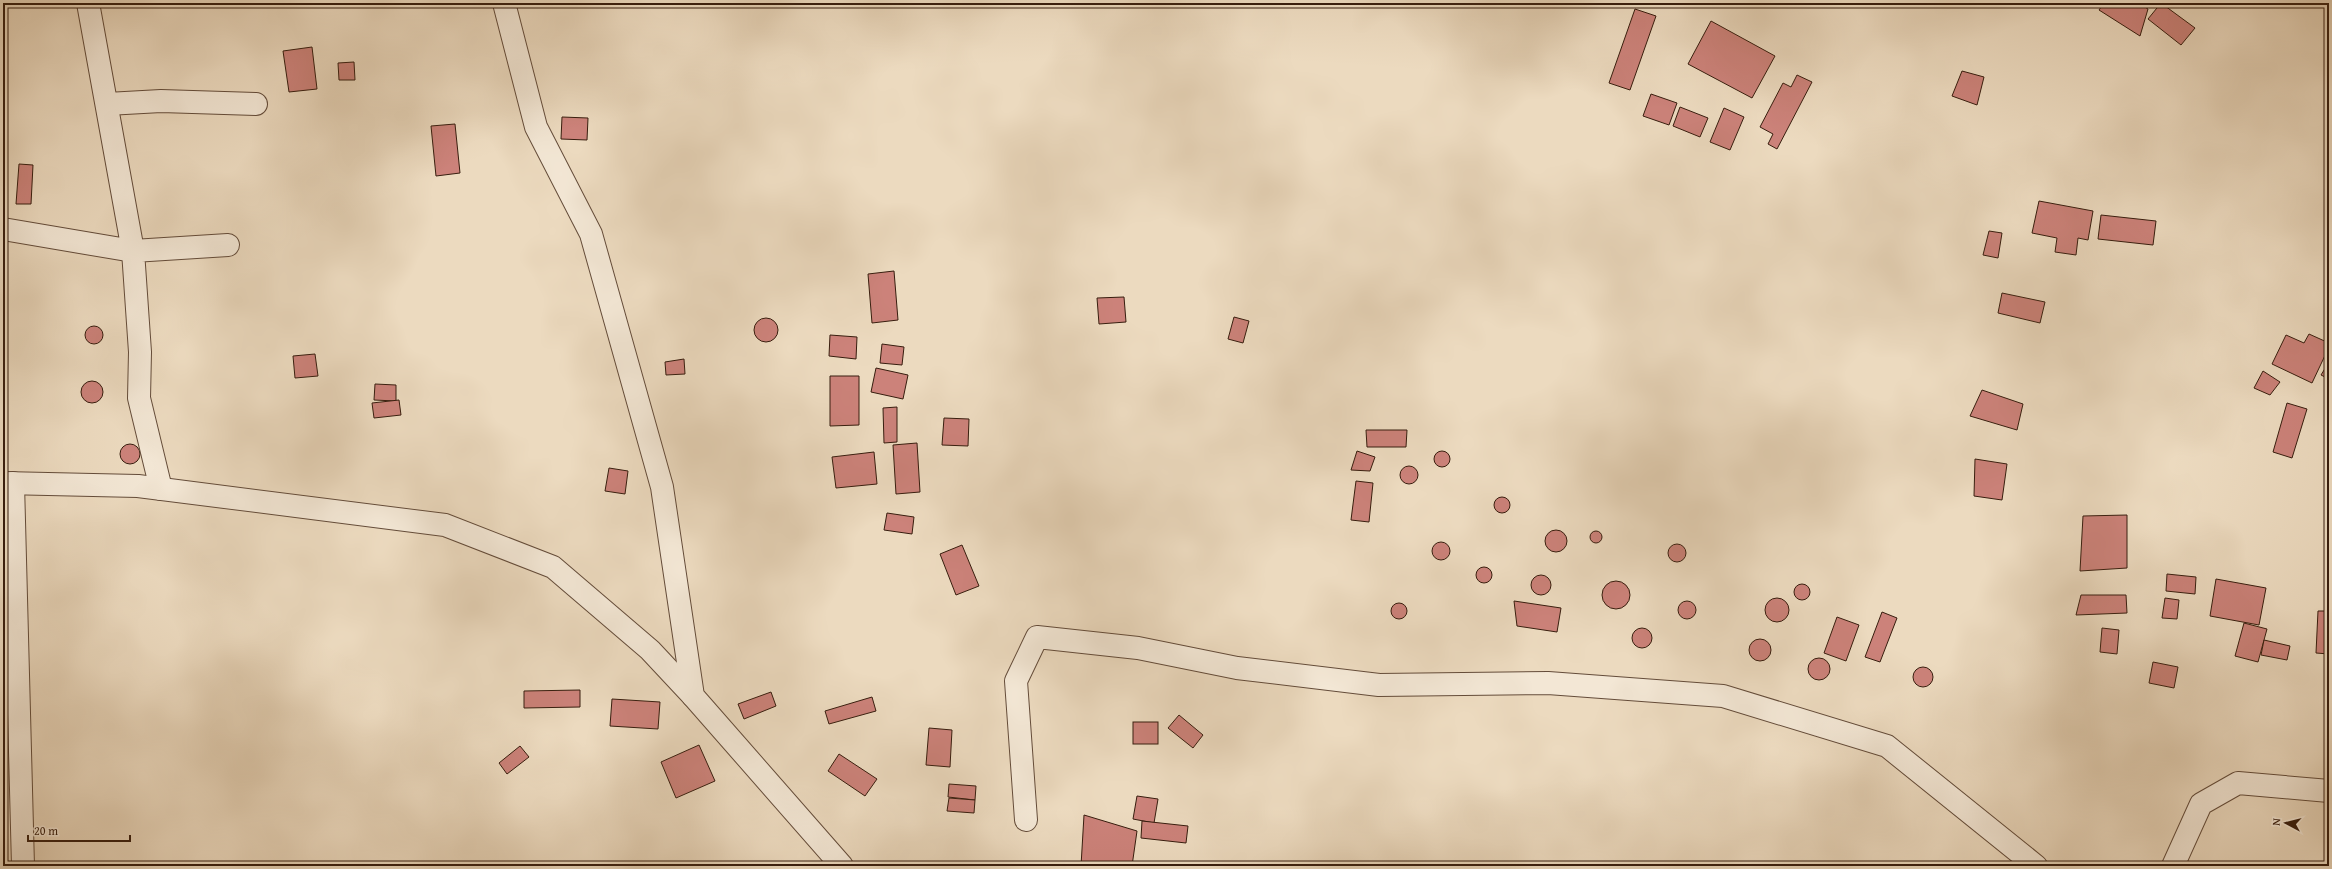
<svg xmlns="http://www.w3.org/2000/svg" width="2332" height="869" viewBox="0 0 2332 869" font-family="'Gentium Book Plus',serif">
  <rect width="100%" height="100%" fill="#ecdabf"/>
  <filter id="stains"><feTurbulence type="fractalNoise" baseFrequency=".005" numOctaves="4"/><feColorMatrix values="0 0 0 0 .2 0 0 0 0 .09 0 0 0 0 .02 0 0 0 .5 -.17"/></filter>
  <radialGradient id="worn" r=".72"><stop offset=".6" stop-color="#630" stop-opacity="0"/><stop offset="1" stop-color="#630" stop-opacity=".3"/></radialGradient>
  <g fill="#cc827a" stroke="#371d0e">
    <path d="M2104 3H2138L2148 9 2140 36 2099 10Z"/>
    <path d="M2161 3 2195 28 2181 45 2148 19Z"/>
    <path d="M1635 9 1656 16 1630 90 1609 83Z"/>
    <path d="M1711 21 1775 56 1752 98 1688 64Z"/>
    <path d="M312 47 317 89 289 92 283 51Z"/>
    <path d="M354 62 355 80H339L338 63Z"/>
    <path d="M1962 71 1984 77 1977 105 1952 96Z"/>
    <path d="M1797 75 1812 82 1777 149 1768 144 1773 134 1760 127 1783 83 1791 87Z"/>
    <path d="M1651 94 1677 103 1669 125 1643 116Z"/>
    <path d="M1680 107 1708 118 1700 137 1673 126Z"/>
    <path d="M1724 108 1744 117 1730 150 1710 142Z"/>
    <path d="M562 117 588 118 587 140 561 139Z"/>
    <path d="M455 124 460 173 436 176 431 126Z"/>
    <path d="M3 147H6L7 161H3Z"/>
    <path d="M19 164 33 165 31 204H16Z"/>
    <path d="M2039 201 2093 211 2088 240 2078 238 2076 255 2055 252 2057 238 2032 233Z"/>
    <path d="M2101 215 2156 221 2153 245 2098 239Z"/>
    <path d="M1989 231 2002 233 1998 258 1983 255Z"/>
    <path d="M894 271 898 320 872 323 868 274Z"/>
    <path d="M2002 293 2045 302 2040 323 1998 313Z"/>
    <path d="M1124 297 1126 322 1099 324 1097 298Z"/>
    <path d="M1234 317 1249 321 1243 343 1228 339Z"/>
    <circle cx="766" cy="330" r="12"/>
    <circle cx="94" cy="335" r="9"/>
    <path d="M2309 334 2329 343V347L2312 383 2272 364 2286 335 2304 343Z"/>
    <path d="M830 335 857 337 856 359 829 356Z"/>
    <path d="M882 344 904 347 902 365 880 363Z"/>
    <path d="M315 354 318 376 295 378 293 356Z"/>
    <path d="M684 359 685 374 666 375 665 362Z"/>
    <path d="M2329 362V379L2321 375Z"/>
    <path d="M876 368 908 375 903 399 871 392Z"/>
    <path d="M2263 371 2280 382 2270 395 2254 388Z"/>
    <path d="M830 376H859V425L830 426Z"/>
    <circle cx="92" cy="392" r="11"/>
    <path d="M375 384 396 385V401L374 400Z"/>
    <path d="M1982 390 2023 404 2017 430 1970 416Z"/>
    <path d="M399 400 401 415 374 418 372 403Z"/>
    <path d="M2287 403 2307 409 2292 458 2273 452Z"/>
    <path d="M897 407V442L884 443 883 408Z"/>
    <path d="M944 418 969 419 968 446 942 445Z"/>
    <path d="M1366 430H1407L1406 447H1367Z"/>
    <path d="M917 443 920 492 896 494 893 445Z"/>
    <circle cx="130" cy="454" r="10"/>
    <circle cx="1442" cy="459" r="8"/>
    <path d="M1357 451 1375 457 1370 471 1351 470Z"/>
    <path d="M874 452 877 484 836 488 832 457Z"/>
    <path d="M1975 459 2007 464 2002 500 1974 496Z"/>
    <circle cx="1409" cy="475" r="9"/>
    <path d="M609 468 628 471 625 494 605 491Z"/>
    <path d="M1356 481 1373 483 1369 522 1351 520Z"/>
    <circle cx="1502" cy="505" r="8"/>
    <path d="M887 513 914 517 912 534 884 530Z"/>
    <path d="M2127 515V568L2080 571 2083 516Z"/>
    <circle cx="1556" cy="541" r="11"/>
    <circle cx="1596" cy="537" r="6"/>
    <circle cx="1441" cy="551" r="9"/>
    <circle cx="1677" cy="553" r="9"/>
    <path d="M962 545 979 586 956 595 940 554Z"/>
    <circle cx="1484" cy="575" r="8"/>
    <path d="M2167 574 2196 577 2195 594 2166 591Z"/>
    <circle cx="1541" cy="585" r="10"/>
    <path d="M2216 579 2266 588 2259 625 2210 616Z"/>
    <circle cx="1616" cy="595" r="14"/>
    <circle cx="1802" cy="592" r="8"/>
    <path d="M2081 595H2126L2127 613 2076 615Z"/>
    <path d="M2165 598 2179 600 2177 619 2162 618Z"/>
    <circle cx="1777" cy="610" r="12"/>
    <circle cx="1687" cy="610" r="9"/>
    <path d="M1514 601 1561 608 1557 632 1517 626Z"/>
    <circle cx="1399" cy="611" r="8"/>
    <path d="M2318 611H2329V654L2316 653Z"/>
    <path d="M1882 612 1897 618 1880 662 1865 657Z"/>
    <path d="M1837 617 1859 625 1846 661 1824 653Z"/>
    <path d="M2244 623 2267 629 2258 662 2235 656Z"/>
    <circle cx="1642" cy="638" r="10"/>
    <path d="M2102 628 2119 630 2117 654 2100 652Z"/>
    <circle cx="1760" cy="650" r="11"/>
    <path d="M2264 640 2290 646 2287 660 2261 655Z"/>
    <circle cx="1819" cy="669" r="11"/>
    <path d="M2153 662 2178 667 2174 688 2149 683Z"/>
    <circle cx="1923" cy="677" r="10"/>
    <path d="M580 690V707L524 708V691Z"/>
    <path d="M771 692 776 706 744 719 738 704Z"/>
    <path d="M872 697 876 711 829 724 825 711Z"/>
    <path d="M612 699 660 702 658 729 610 726Z"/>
    <path d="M1179 715 1203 735 1193 748 1168 728Z"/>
    <rect x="1133" y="722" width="25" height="22"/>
    <path d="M929 728 952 730 950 767 926 765Z"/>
    <path d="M699 745 715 781 676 798 661 762Z"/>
    <path d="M520 746 529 757 507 774 499 763Z"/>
    <path d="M839 754 877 779 865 796 828 771Z"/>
    <path d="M949 784 976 786 975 800 948 797Z"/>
    <path d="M1137 796 1158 799 1154 823 1133 819Z"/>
    <path d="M949 798 975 800 974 813 947 811Z"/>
    <path d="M1084 815 1137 831 1132 866H1081Z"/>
    <path d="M1142 821 1188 826 1186 843 1141 838Z"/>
  </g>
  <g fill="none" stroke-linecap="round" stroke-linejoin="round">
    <defs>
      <g id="minor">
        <path d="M504 3 536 127 591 234 662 487 693 696 842 866"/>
        <path d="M107 104 161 101 256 104"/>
        <path d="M3 229 133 251 88 3"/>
        <path d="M3 483 138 486 445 525 553 567 650 650 693 696"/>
        <path d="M13 483 23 866"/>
        <path d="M161 489 139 398 140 352 133 251 228 245"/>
        <path d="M1026 820 1016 681 1037 637 1138 648 1237 668 1379 685 1548 683 1723 696 1887 746 2036 866"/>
        <path d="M2173 866 2201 804 2238 783 2329 791"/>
      </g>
    </defs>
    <use href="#minor" stroke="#644c3a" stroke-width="24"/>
    <use href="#minor" stroke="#f3e7d5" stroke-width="22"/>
  </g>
  <rect width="2332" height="869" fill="none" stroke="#ecdabf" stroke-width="16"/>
  <rect x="4" y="4" width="2324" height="861" fill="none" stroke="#371d0e" stroke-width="2"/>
  <rect x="8" y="8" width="2316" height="853" fill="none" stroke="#371d0e"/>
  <g transform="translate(2286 823) rotate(277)" stroke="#f3e7d5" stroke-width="3" paint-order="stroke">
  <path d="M0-3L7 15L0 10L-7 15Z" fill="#371d0e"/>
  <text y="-6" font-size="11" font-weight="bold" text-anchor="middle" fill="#371d0e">N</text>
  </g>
  <path d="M28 835v6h102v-6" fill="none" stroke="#371d0e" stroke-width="2"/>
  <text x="34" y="835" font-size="12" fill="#371d0e" stroke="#f3e7d5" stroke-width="3" paint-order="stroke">20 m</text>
  <rect width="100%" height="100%" filter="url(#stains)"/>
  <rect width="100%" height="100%" fill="url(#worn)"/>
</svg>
